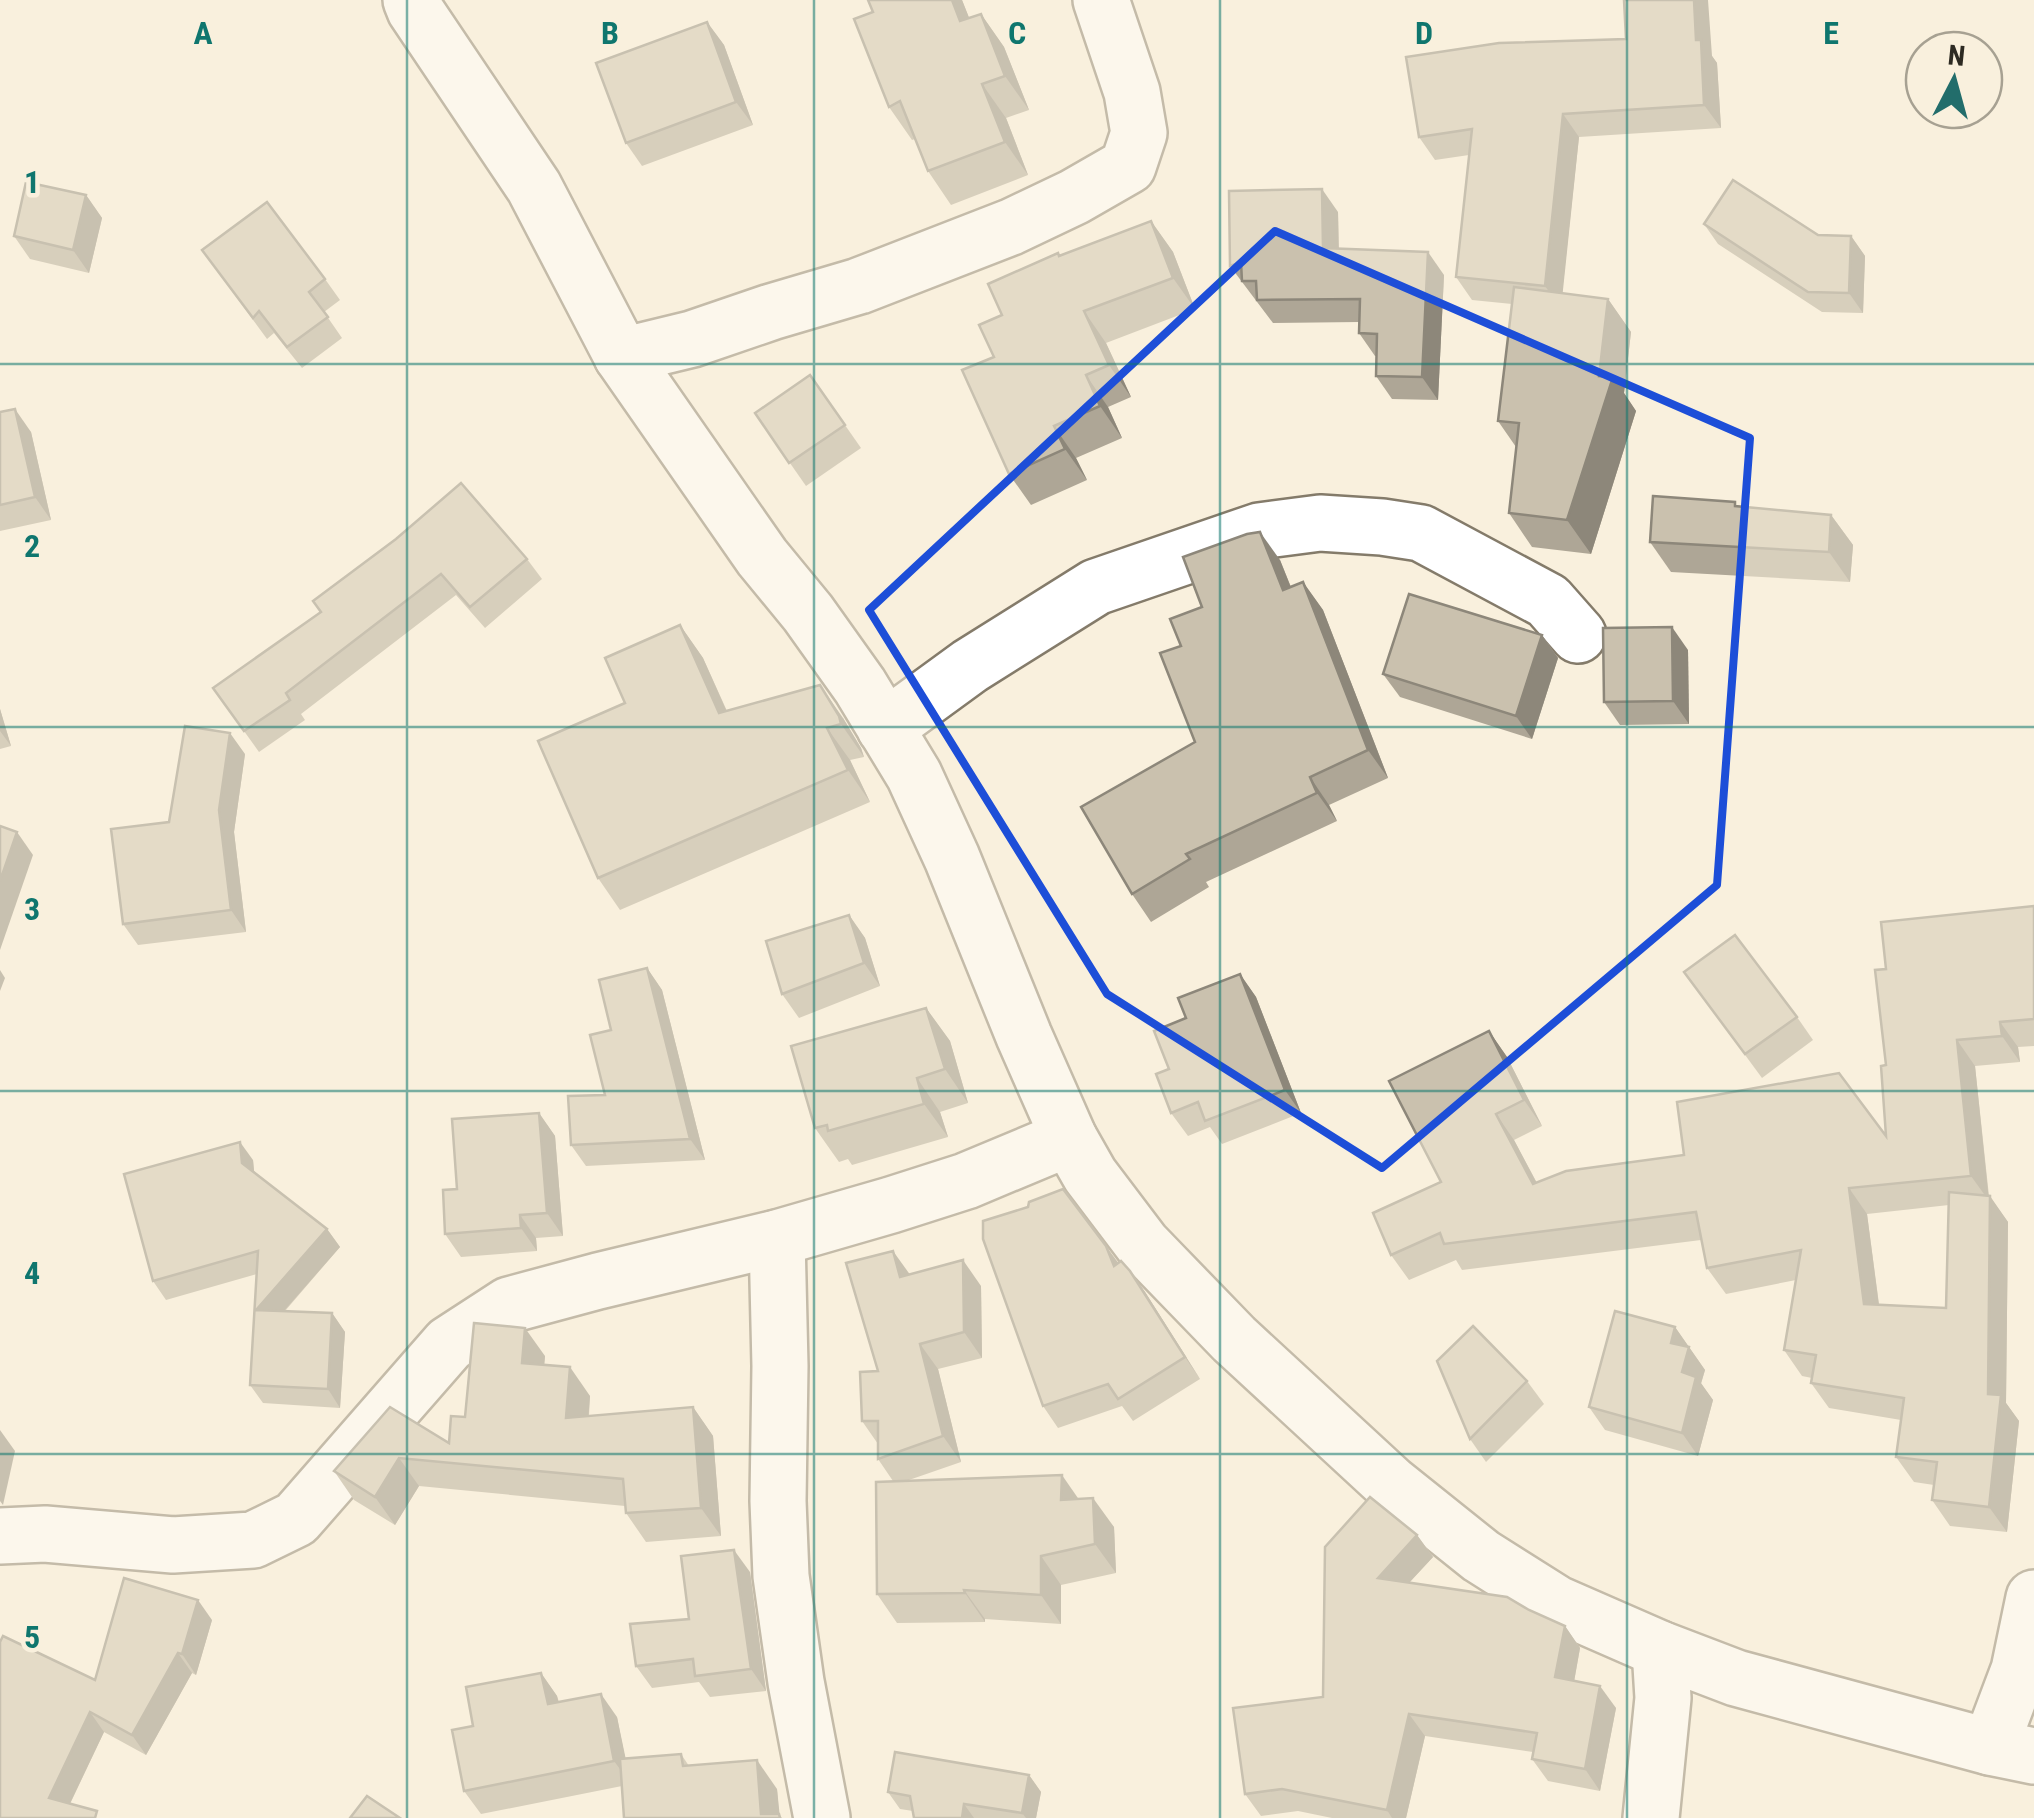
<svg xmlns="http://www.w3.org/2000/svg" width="2034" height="1818" viewBox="0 0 2034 1818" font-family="'Roboto Condensed',sans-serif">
  <rect width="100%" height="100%" fill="#f9f0dd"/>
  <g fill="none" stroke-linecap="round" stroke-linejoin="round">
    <defs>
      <g id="minor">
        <path d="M411 0 415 10 534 187 622 356 762 557 808 613 860 686 914 775 952 858 1024 1036 1069 1138 1090 1175 1143 1245 1234 1339 1391 1484 1481 1556 1557 1604 1660 1649 1736 1678 1990 1747 2034 1756"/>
        <path d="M622 356 692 339 771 312 859 286 1011 227 1074 197 1128 166 1139 133 1132 92 1101 0"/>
        <path d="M885 728 970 666 1096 587 1259 531 1320 523 1382 527 1421 533 1548 601 1578 635"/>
        <path d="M777 1238 780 1366 778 1501 781 1576 796 1682 822 1818"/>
        <path d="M0 1536 45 1534 173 1545 253 1540 296 1519 449 1344 509 1305 598 1281 777 1238 891 1205 966 1181 1069 1138"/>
        <path d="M1990 1747 2019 1670 2034 1598"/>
        <path d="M1651 1818 1663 1698 1660 1649"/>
      </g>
    </defs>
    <use href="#minor" stroke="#847b6a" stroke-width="60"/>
    <use href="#minor" stroke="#fff" stroke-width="55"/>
  </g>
  <g fill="#aea696" fill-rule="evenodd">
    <path d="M962 0 969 18 981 14 1004 47 1029 110 1006 118 1028 175 951 205 928 171 915 139 912 140 889 107Z"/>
    <path d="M707 22 724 45 753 125 642 166 626 143Z"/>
    <path d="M1712 56 1717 63 1721 128 1579 137 1562 293 1608 299 1631 332 1624 393 1636 411 1591 554 1532 547 1509 513 1516 447 1498 421 1512 304 1472 300 1456 277 1469 155 1435 160 1419 137Z"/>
    <path d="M86 195 102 218 89 273 30 259 14 236Z"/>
    <path d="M1338 212 1339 249 1444 275 1438 400 1392 399 1376 376 1377 356H1375L1359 333V322L1273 323 1230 266Z"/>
    <path d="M1151 221 1173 252 1195 309 1106 343 1131 397 1108 407 1122 438 1076 458 1087 480 1031 505 1009 474 994 357 1002 315 1060 255Z"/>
    <path d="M1704 224 1818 235 1851 236 1865 256 1863 313 1822 312 1718 244Z"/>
    <path d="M202 250 325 279 340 300 324 312 342 338 302 368 274 333 267 339Z"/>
    <path d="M810 375 861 448 806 486 755 413Z"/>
    <path d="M0 412 31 432 51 520 0 531Z"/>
    <path d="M1739 507 1831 515 1853 545 1850 582 1671 572 1650 542Z"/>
    <path d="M396 539 527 559 542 579 485 628 456 595 301 714 305 720 259 752 213 688 321 612Z"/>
    <path d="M1280 560 1291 587 1303 582 1323 610 1388 778 1329 805 1337 821 1206 882 1209 887 1151 922 1132 894 1195 742 1202 607Z"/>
    <path d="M680 625 703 658 727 711 843 718 861 748 864 757 850 760 870 802 620 910 598 878 625 703Z"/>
    <path d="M1542 635 1558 658 1532 739 1400 697 1383 674Z"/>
    <path d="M1688 650 1689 724 1620 725 1604 702Z"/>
    <path d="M0 709 11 746 0 749Z"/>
    <path d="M245 754 234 832 246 932 138 945 123 924 169 822Z"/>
    <path d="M2034 906V1046L2018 1047 2020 1062 1975 1066 1989 1196 2008 1222 2006 1403 2019 1421 2007 1532 1950 1526 1932 1500 1934 1485 1914 1482 1896 1457 1901 1420 1829 1408 1811 1383 1812 1378 1802 1376 1784 1350 1796 1280 1726 1294 1707 1268 1701 1240 1462 1270 1456 1260 1409 1280 1391 1255 1441 1182 1489 1031 1507 1057 1542 1126 1514 1140 1537 1183 1886 1136V969ZM1949 1205 1946 1308 1879 1304 1867 1214Z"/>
    <path d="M849 915 865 938 880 986 799 1018 782 994Z"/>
    <path d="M647 968 662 990 705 1160 586 1166 571 1145 605 1095 611 1030Z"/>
    <path d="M1684 972 1797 1017 1813 1040 1762 1078Z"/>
    <path d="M1240 974 1256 997 1301 1113 1222 1144 1210 1127 1188 1136 1171 1113 1186 1018Z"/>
    <path d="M926 1008 950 1041 968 1103 940 1112 948 1137 852 1165 848 1159 839 1162 815 1128Z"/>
    <path d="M539 1113 555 1136 563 1236 536 1238 537 1251 461 1257 445 1234Z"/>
    <path d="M253 1160 254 1172 327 1229 340 1247 285 1311 332 1313 345 1332 340 1408 263 1403 250 1385 257 1274 166 1300 153 1281Z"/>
    <path d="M1118 1263 1145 1292 1200 1379 1133 1421 1122 1406 1058 1428 1043 1406Z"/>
    <path d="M910 1275 981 1286 982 1358 938 1369 961 1462 909 1480 1079 1499 1114 1527 1116 1573 1061 1585V1624L985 1619V1622L897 1623 877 1594 893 1481 878 1459V1444L862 1421Z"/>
    <path d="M1675 1327 1705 1370 1701 1384 1713 1400 1698 1456 1605 1430 1589 1407Z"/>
    <path d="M545 1356 544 1365 590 1396 589 1416 693 1407 713 1436 721 1536 646 1542 626 1513 625 1506 419 1486 395 1525 354 1500 334 1471 449 1443 465 1417Z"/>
    <path d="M1527 1381 1544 1404 1486 1462 1470 1439Z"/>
    <path d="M1417 1535 1433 1557 1409 1583 1529 1610 1565 1626 1580 1648 1574 1681 1616 1708 1600 1791 1548 1781 1532 1759 1533 1752 1425 1736 1406 1818H1332L1298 1811 1261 1816 1245 1794 1323 1697Z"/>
    <path d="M750 1572 766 1691 710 1697 699 1682 652 1688 636 1666 689 1619Z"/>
    <path d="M212 1620 196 1675 192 1673 146 1755 104 1732 70 1804 0 1818 95 1680Z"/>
    <path d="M541 1673 557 1696 559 1702 617 1717 625 1758 681 1754 689 1766 777 1789 779 1814 782 1818H624L622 1786 481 1814 464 1791 473 1726Z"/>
    <path d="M1029 1775 1041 1792 1036 1818H914L913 1811 900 1809 888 1792Z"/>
  </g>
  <g fill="#8d877a">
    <path d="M952 0H962L984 55 960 21Z"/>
    <path d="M1694 0H1708L1712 56 1717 63 1721 128 1704 105 1696 40Z"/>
    <path d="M981 14 1004 47 1029 110 1005 76Z"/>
    <path d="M707 22 724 45 753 125 736 102Z"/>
    <path d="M982 84 1006 118 1028 175 1005 142Z"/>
    <path d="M1563 114 1579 137 1561 309 1545 286Z"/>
    <path d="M1322 189 1338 212 1339 271 1323 248Z"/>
    <path d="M86 195 102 218 89 273 73 250Z"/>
    <path d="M1151 221 1173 252 1195 309 1173 278Z"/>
    <path d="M1851 236 1865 256 1863 313 1849 293Z"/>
    <path d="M1428 252 1444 275 1438 400 1422 377Z"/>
    <path d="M1608 299 1631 332 1624 393 1636 411 1591 554 1567 520 1599 376Z"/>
    <path d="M1084 311 1106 343 1131 397 1109 365Z"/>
    <path d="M1086 375 1108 407 1122 438 1100 406Z"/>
    <path d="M15 409 31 432 51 520 35 497Z"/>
    <path d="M1054 426 1076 458 1087 480 1065 449Z"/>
    <path d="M1831 515 1853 545 1850 582 1829 552Z"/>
    <path d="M1260 532 1280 560 1303 618 1283 590Z"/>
    <path d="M1303 582 1323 610 1388 778 1368 750Z"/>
    <path d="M680 625 703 658 742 746 719 713Z"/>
    <path d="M1672 627 1688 650 1689 724 1673 701Z"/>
    <path d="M1542 635 1558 658 1532 739 1516 716Z"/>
    <path d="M820 685 843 718 861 748 864 757 841 724Z"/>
    <path d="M0 709 11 746 0 731Z"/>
    <path d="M827 728 850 760 870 802 848 770Z"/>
    <path d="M230 733 245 754 234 832 246 932 231 910 219 810Z"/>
    <path d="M1310 777 1329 805 1337 821 1317 793Z"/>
    <path d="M17 832 33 855 0 950V881Z"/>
    <path d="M849 915 865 938 880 986 864 963Z"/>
    <path d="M647 968 662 990 705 1160 690 1139Z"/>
    <path d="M0 970 5 978 0 991Z"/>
    <path d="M1240 974 1256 997 1301 1113 1285 1090Z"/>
    <path d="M926 1008 950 1041 968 1103 945 1069Z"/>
    <path d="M2000 1022 2018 1047 2020 1062 2002 1036Z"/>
    <path d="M1489 1031 1507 1057 1542 1126 1524 1100Z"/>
    <path d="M1957 1040 1975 1066 1989 1201 1971 1176Z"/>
    <path d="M917 1078 940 1112 948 1137 924 1104Z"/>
    <path d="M539 1113 555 1136 563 1236 547 1213Z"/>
    <path d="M1496 1114 1514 1140 1551 1210 1533 1184Z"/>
    <path d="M240 1142 253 1160 255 1181 242 1163Z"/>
    <path d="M1849 1188 1867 1214 1882 1329 1864 1304Z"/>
    <path d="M1990 1196 2008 1222 2006 1403 2019 1421 2007 1532 1989 1507 1988 1394Z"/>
    <path d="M520 1215 536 1238 537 1251 521 1228Z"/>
    <path d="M327 1229 340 1247 269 1328 256 1310Z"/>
    <path d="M1106 1246 1122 1268 1114 1266Z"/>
    <path d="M893 1251 911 1276 900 1277Z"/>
    <path d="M963 1260 981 1286 982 1358 964 1332Z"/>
    <path d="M1130 1271 1145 1292 1200 1379 1185 1357Z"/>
    <path d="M332 1313 345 1332 340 1408 328 1389Z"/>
    <path d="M1675 1327 1705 1370 1701 1383 1713 1400 1698 1456 1682 1433V1372L1671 1343Z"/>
    <path d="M525 1328 545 1356 542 1392 522 1363Z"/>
    <path d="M920 1344 938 1369 961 1462 943 1436Z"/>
    <path d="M570 1367 590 1396 586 1446 566 1418Z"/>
    <path d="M693 1407 713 1436 721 1536 701 1508Z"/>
    <path d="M0 1430 15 1451 3 1505 0 1501Z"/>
    <path d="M399 1458 419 1486 395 1525 375 1497Z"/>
    <path d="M1062 1475 1082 1504 1061 1500Z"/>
    <path d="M1093 1498 1114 1527 1116 1573 1095 1544Z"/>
    <path d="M1417 1535 1433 1557 1393 1600 1378 1578Z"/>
    <path d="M734 1550 750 1572 766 1691 751 1669Z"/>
    <path d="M1041 1556 1061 1585V1624L1041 1595Z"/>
    <path d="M964 1590 985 1619V1622L965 1593Z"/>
    <path d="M198 1600 212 1620 196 1675 182 1654Z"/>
    <path d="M1565 1626 1580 1648 1571 1699 1555 1677Z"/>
    <path d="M178 1653 192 1673 146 1755 132 1735Z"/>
    <path d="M541 1673 557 1696 564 1728 548 1704Z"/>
    <path d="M1600 1686 1616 1708 1600 1791 1585 1769Z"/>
    <path d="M601 1694 617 1717 631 1784 614 1761Z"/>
    <path d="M90 1712 104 1732 63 1818 49 1798Z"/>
    <path d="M1409 1714 1425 1736 1406 1818H1392L1387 1810Z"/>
    <path d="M757 1760 777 1789 780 1818 761 1814Z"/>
    <path d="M1029 1775 1041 1792 1036 1818H1026L1022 1813Z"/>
    <path d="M964 1804 974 1818H962Z"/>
  </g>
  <g fill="#cac1ae" stroke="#8d877a" stroke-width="2.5">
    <path d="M868 0H952L960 21 981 14 1005 76 982 84 1005 142 928 171 900 101 889 107 854 19 873 12Z"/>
    <path d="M1624 0H1694L1696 40H1701L1704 105 1563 114 1545 286 1456 277 1472 129 1419 137 1406 57 1499 43 1626 39Z"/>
    <path d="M707 22 736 102 626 143 596 63Z"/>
    <path d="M1733 180 1818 235 1851 236 1849 293 1808 292 1704 224Z"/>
    <path d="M26 182 86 195 73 250 14 236Z"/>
    <path d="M1322 189 1323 248 1428 252 1422 377 1376 376 1377 334 1359 333 1360 299 1257 300 1256 281H1242L1241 262 1230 266 1229 191Z"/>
    <path d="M267 202 325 279 309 292 328 317 287 347 259 311 253 318 202 250Z"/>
    <path d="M1151 221 1173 278 1084 311 1109 365 1086 375 1100 406 1054 426 1065 449 1009 474 962 370 994 357 979 325 1002 315 988 284 1058 253 1059 256Z"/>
    <path d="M1514 287 1608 299 1599 376 1613 377 1567 520 1509 513 1519 423 1498 421Z"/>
    <path d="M810 375 845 425 789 463 755 413Z"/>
    <path d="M15 409 35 497 0 505V412Z"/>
    <path d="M461 483 527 559 470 607 441 574 286 693 290 700 244 731 213 688 321 612 313 601 396 539Z"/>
    <path d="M1653 496 1735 502V506L1831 515 1829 552 1650 542Z"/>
    <path d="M1260 532 1283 590 1303 582 1368 750 1310 777 1317 793 1186 854 1190 859 1132 894 1081 807 1195 742 1160 653 1181 646 1170 619 1202 607 1183 557 1247 534Z"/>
    <path d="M1409 594 1542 635 1516 716 1383 674Z"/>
    <path d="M680 625 719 713 820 685 839 716 841 724 827 728 848 770 598 878 538 741 625 703 605 658Z"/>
    <path d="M1672 627 1673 701 1604 702 1603 628Z"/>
    <path d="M185 726 230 733 219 810 231 910 123 924 111 829 169 822Z"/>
    <path d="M0 826 17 832 0 881Z"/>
    <path d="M2034 906V1019L2000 1022 2002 1036 1957 1040 1971 1176 1849 1188 1864 1304 1946 1308 1949 1192 1990 1196 1988 1394 2001 1395 1989 1507 1932 1500 1937 1462 1896 1457 1904 1398 1811 1383 1816 1355 1784 1350 1801 1250 1707 1268 1696 1212 1444 1244 1440 1233 1391 1255 1373 1213 1441 1182 1389 1081 1489 1031 1524 1100 1496 1114 1533 1184 1566 1171 1684 1155 1677 1102 1839 1073 1886 1136 1881 1066 1886 1065 1875 970 1886 969 1881 922Z"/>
    <path d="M849 915 864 963 782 994 766 941Z"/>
    <path d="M1735 935 1797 1017 1745 1054 1684 972Z"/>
    <path d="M647 968 690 1139 571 1145 568 1096 605 1095 590 1035 611 1030 599 980Z"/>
    <path d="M1240 974 1285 1090 1205 1121 1198 1102 1171 1113 1156 1074 1169 1069 1154 1031 1186 1018 1178 998Z"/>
    <path d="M926 1008 945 1069 917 1078 924 1104 828 1131 827 1125 815 1128 791 1046Z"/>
    <path d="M539 1113 547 1213 520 1215 521 1228 445 1234 443 1190 457 1189 452 1119Z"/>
    <path d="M240 1142 242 1163 327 1229 256 1310 332 1313 328 1389 250 1385 258 1251 153 1281 124 1174Z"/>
    <path d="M1063 1189 1106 1246 1114 1266 1121 1261 1130 1271 1185 1357 1118 1399 1108 1384 1043 1406 983 1239V1221L1028 1207 1029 1202Z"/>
    <path d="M893 1251 900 1277 963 1260 964 1332 920 1344 943 1436 878 1459V1421H862L860 1372 878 1371 846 1263Z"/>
    <path d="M1615 1311 1675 1327 1671 1343 1689 1347 1682 1372 1696 1377 1682 1433 1589 1407Z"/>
    <path d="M474 1323 525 1328 522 1363 570 1367 566 1418 693 1407 701 1508 626 1513 623 1479 399 1458 375 1497 334 1471 390 1407 449 1443 451 1416 465 1417Z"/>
    <path d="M1473 1326 1527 1381 1470 1439 1437 1361Z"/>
    <path d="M1062 1475 1061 1500 1093 1498 1095 1544 1041 1556V1595L964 1590 965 1593 877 1594 876 1482Z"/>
    <path d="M1370 1497 1417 1535 1378 1578 1507 1597 1529 1610 1565 1626 1555 1677 1600 1686 1585 1769 1532 1759 1537 1733 1409 1714 1387 1810 1282 1789 1245 1794 1233 1708 1323 1697 1325 1547Z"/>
    <path d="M734 1550 751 1669 695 1676 693 1659 636 1666 630 1624 689 1619 681 1556Z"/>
    <path d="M124 1578 198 1600 182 1654 178 1653 132 1735 90 1712 49 1798 97 1811 95 1818H0V1642L3 1636 95 1680Z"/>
    <path d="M541 1673 548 1704 601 1694 614 1761 464 1791 452 1730 473 1726 466 1687Z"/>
    <path d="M895 1752 1029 1775 1022 1813 964 1804 962 1818H914L910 1796 888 1792Z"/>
    <path d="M681 1754 683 1766 757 1760 761 1814H779L780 1818H624L620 1759Z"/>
    <path d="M367 1796 400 1818H350Z"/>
  </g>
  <path d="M0 0H2034V1818H0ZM1275 231 1750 438 1717 885 1382 1168 1107 994 869 610Z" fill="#f9f0dd" fill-opacity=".55" fill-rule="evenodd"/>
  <path fill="none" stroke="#1d4ed8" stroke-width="8" stroke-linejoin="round" d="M1275 231 1750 438 1717 885 1382 1168 1107 994 869 610Z"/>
  <path fill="none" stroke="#0f766e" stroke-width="2.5" stroke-opacity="0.55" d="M407 0V1818M814 0V1818M1220 0V1818M1627 0V1818M0 364H2034M0 727H2034M0 1091H2034M0 1454H2034"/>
  <g font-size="32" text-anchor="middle" font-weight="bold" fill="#0f766e" stroke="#f9f0dd" stroke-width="9" stroke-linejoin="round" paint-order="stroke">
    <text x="203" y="44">A</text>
    <text x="610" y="44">B</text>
    <text x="1017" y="44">C</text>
    <text x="1424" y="44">D</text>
    <text x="1831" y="44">E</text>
    <text x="32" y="193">1</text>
    <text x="32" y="557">2</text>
    <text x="32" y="920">3</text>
    <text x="32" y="1284">4</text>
    <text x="32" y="1648">5</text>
  </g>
  <g transform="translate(1954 80) rotate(6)"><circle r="48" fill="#f9f0dd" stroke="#a7a192" stroke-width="2.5"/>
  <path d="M0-8L18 38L0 25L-18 38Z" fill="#226d6b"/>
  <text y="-15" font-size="28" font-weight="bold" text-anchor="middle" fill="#2d2a22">N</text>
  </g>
</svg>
